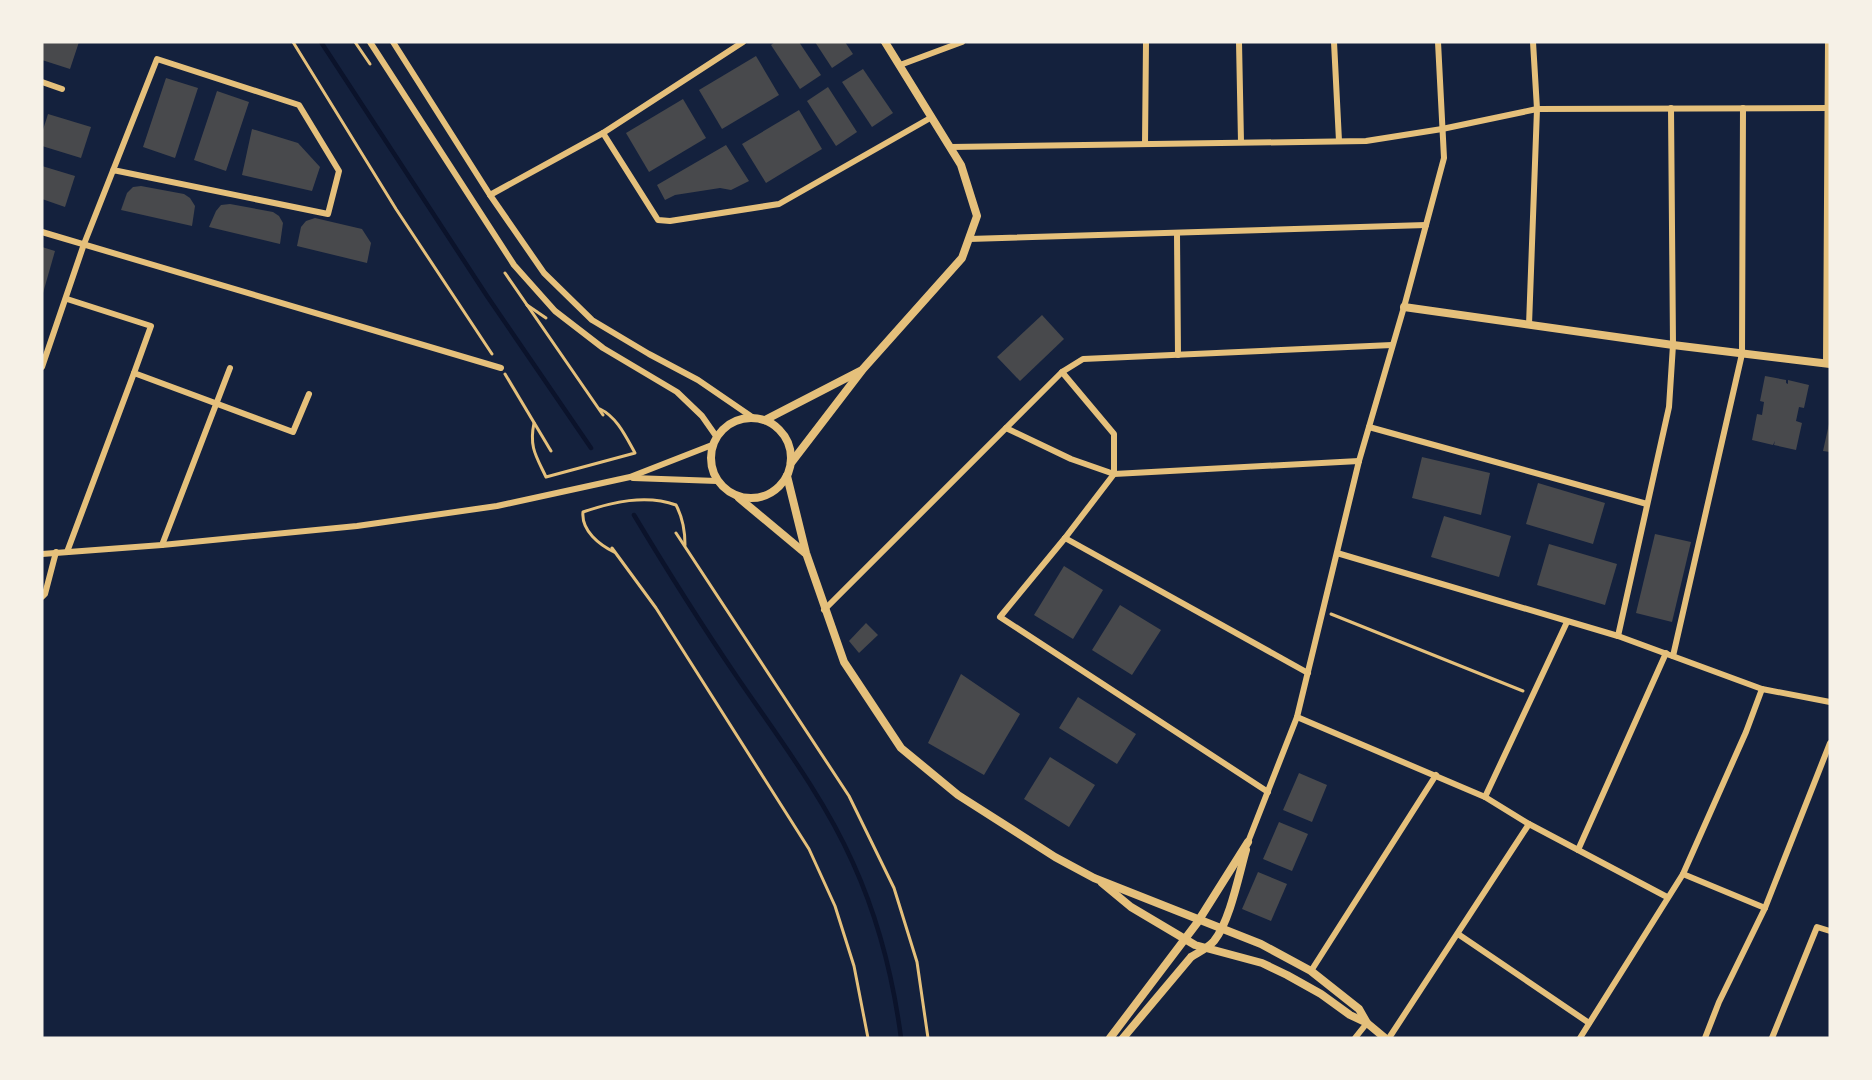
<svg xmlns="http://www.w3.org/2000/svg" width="1872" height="1080" viewBox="0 0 1872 1080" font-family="Manrope,sans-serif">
  <rect width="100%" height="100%" fill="#14213d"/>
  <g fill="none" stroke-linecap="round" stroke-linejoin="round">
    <g stroke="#0b132b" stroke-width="4.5">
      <path d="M321 42 487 296 591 448"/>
      <path d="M634 515C667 570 701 624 737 677 778 737 823 796 853 863 878 918 893 977 901 1038"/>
    </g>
  </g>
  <g fill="#48494c">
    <path d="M42 42H79L70 69 42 60Z"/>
    <path d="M775 42H799L821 75 800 89 771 45Z"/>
    <path d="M815 42H845L853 54 832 68Z"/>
    <path d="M756 56 779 95 722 129 699 90Z"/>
    <path d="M863 69 893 113 872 127 842 82Z"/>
    <path d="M166 78 198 88 175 158 143 147Z"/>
    <path d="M828 87 857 132 836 146 807 101Z"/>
    <path d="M217 91 249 102 226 171 194 160Z"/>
    <path d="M683 99 706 138 649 172 626 133Z"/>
    <path d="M799 110 822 149 766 183 742 144Z"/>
    <path d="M48 114 91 127 81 158 42 146V133Z"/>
    <path d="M252 129 298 143 320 167 312 191 242 175Z"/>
    <path d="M726 145 749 181 731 190 720 188 675 195 665 200 657 185Z"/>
    <path d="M42 166 75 176 65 207 42 199Z"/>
    <path d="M141 186 184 194 190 198 195 206 192 226 121 210 127 193 133 187Z"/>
    <path d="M230 204 273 212 279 216 283 223 280 244 209 227 216 211 221 205Z"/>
    <path d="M315 218 362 229 371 243 367 263 297 246 301 227 306 221Z"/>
    <path d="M42 247 55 251 43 293H42Z"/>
    <path d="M1042 315 1064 339 1020 381 997 357Z"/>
    <path d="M1765 376 1786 380V383L1788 384V380L1809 385 1804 408 1799 407 1796 421 1802 423 1796 450 1774 445 1775 441 1773 445 1752 440 1757 414 1762 415 1764 402 1760 401Z"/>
    <path d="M1829 424H1830V452L1823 451Z"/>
    <path d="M1422 457 1490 473 1481 515 1412 498Z"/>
    <path d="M1538 483 1605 503 1593 544 1526 524Z"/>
    <path d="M1444 516 1511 536 1499 577 1431 557Z"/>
    <path d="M1655 534 1691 542 1672 622 1636 613Z"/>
    <path d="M1549 544 1617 564 1605 605 1537 585Z"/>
    <path d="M1064 566 1103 590 1073 639 1034 615Z"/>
    <path d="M1120 605 1161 630 1132 675 1092 650Z"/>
    <path d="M866 623 878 635 859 653 849 641Z"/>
    <path d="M961 674 1020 714 984 775 928 743Z"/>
    <path d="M1078 697 1136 734 1117 764 1059 728Z"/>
    <path d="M1050 757 1095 785 1069 827 1024 799Z"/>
    <path d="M1299 773 1327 785 1312 822 1283 810Z"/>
    <path d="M1279 822 1308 834 1292 871 1263 859Z"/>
    <path d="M1258 872 1287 884 1271 921 1242 909Z"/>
  </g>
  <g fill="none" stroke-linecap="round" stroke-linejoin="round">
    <g stroke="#e5c07b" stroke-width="3">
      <path d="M293 42 396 209 492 354"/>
      <path d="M355 42 370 64"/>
      <path d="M505 273 603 415"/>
      <path d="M527 305 546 318"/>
      <path d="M505 374 551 451"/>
      <path d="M534 423C529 447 536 456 546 477L635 453C626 437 617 417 600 409"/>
      <path d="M676 533 849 796 894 888 917 962 928 1038"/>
      <path d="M612 548 656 608 809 849 835 906 854 966 868 1038"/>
      <path d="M614 552C600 545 581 531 583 512 612 502 646 494 676 505 683 518 685 530 685 545"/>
      <path d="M1331 614 1523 691"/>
    </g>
    <g stroke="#e5c07b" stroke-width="6">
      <path d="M370 42 514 265 555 311 603 348 677 392 702 416 716 436"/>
      <path d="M393 42 490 195 544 273 592 320 649 354 698 380 752 417"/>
      <path d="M1239 42 1241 142"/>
      <path d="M1334 42 1339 141"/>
      <path d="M900 65 962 42"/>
      <path d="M42 82 62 89"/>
      <path d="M603 133 658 220 670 221 779 204 932 117"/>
      <path d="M1145 144 1146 42"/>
      <path d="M951 147 1366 141 1442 129 1537 109 1830 108"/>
      <path d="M490 195 603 133 743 42"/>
      <path d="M42 232 501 368"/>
      <path d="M1177 234 1178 355"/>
      <path d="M969 239 1426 225"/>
      <path d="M67 299 151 326 134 373 293 432 309 394"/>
      <path d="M1529 325 1537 109 1533 42"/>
      <path d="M1826 364 1828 42"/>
      <path d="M42 367 84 244 157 59 299 105 339 171 328 214 113 170"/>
      <path d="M1369 427 1647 504"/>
      <path d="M1006 428 1071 459 1114 474V434L1062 372"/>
      <path d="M633 478 717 481"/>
      <path d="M1065 538 1308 673"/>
      <path d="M162 545 230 368"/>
      <path d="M67 552 134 373"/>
      <path d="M1337 553 1618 636 1762 689 1830 702"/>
      <path d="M42 554 162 545 357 526 497 506 630 477 712 445"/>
      <path d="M42 597 45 594 56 552"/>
      <path d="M824 610 1062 372 1083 359 1392 345"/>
      <path d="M1618 636 1669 407 1673 345 1671 108"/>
      <path d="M1673 656 1742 354 1743 108"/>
      <path d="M1297 717 1485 797 1529 824 1667 897"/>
      <path d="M1268 792 1000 617 1065 538 1114 474 1359 461"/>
      <path d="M1485 797 1567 622"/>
      <path d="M1248 842 1297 717 1359 461 1404 307 1444 158 1438 42"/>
      <path d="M1578 850 1666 653"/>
      <path d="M1683 874 1765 908"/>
      <path d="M1458 934 1589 1023"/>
      <path d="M1311 971 1436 775"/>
      <path d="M1355 1038 1367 1023"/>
      <path d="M1389 1038 1529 824"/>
      <path d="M1580 1038 1683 874 1746 732 1762 689"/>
      <path d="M1705 1038 1719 1002 1765 908 1830 743"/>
      <path d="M1772 1038 1817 927 1830 931"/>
    </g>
    <g stroke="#e5c07b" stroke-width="8">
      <path d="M1404 307 1673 345 1830 364"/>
      <circle cx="751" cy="458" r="40"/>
      <path d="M765 420 860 371"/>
      <path d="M791 463 863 369 962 258 977 216 961 165 885 42"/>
      <path d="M787 476 806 553 844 662 901 748 958 795 1055 857 1094 878 1261 944 1311 971 1359 1009 1367 1023"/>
      <path d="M739 498 805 553"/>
      <path d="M1102 883 1131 907 1195 945 1262 963 1287 975 1321 994 1350 1015 1367 1023 1385 1038"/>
      <path d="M1110 1038 1197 923 1248 842"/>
      <path d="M1123 1038 1191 957C1199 952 1208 948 1214 941 1230 921 1239 874 1246 850"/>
    </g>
  </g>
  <rect width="1872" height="1080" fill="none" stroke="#f6f1e7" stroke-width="87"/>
</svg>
